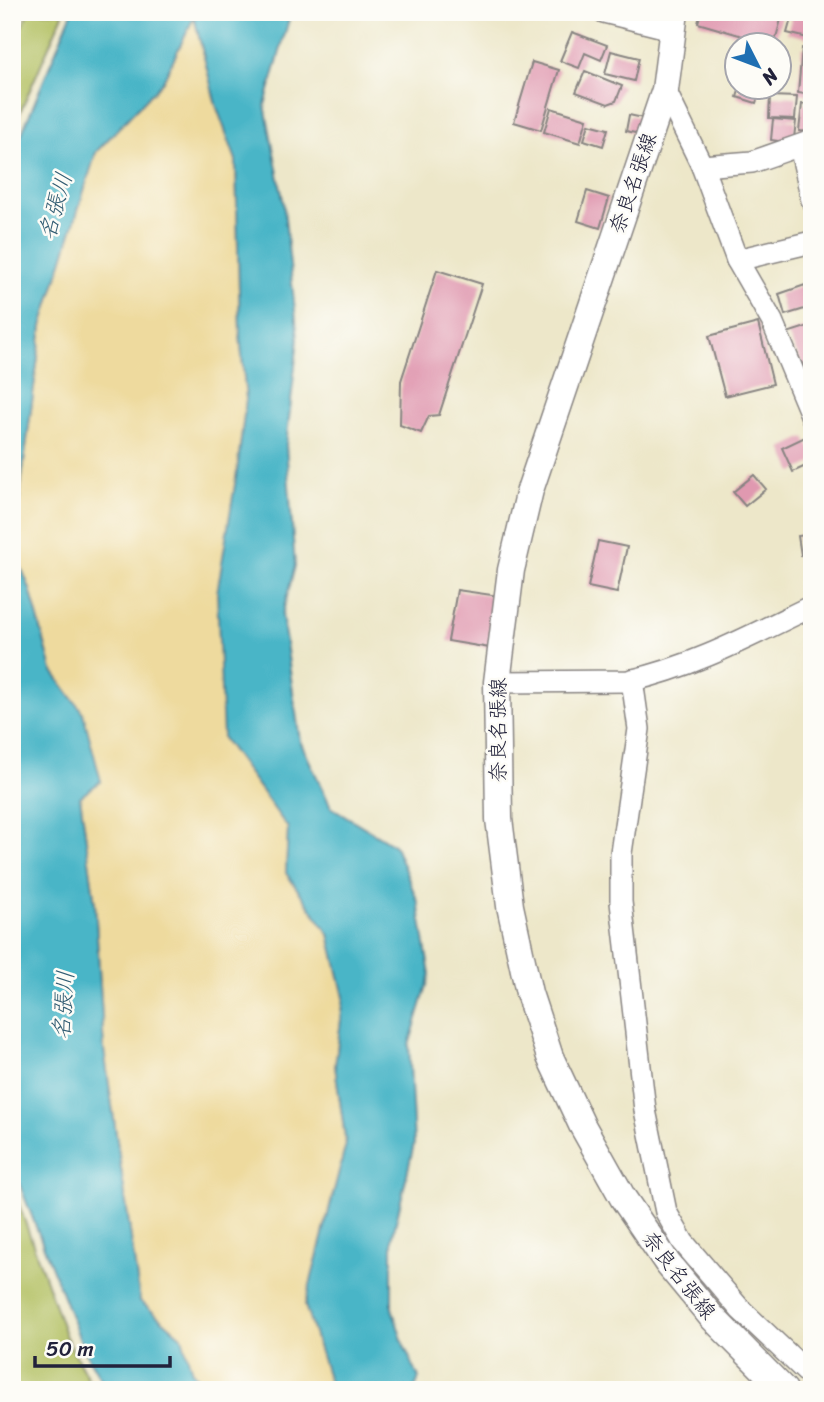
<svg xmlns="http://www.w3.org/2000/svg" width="824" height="1402" viewBox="0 0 824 1402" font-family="Sriracha,'Klee One',sans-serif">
  <rect width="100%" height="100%" fill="#fdfcf7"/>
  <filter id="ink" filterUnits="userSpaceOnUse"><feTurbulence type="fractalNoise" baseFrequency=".0143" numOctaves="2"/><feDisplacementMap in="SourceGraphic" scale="14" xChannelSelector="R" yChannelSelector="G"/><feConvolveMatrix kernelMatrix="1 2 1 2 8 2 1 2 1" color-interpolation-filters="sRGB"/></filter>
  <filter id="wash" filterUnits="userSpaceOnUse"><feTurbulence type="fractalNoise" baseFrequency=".00686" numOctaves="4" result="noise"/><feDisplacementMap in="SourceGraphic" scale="28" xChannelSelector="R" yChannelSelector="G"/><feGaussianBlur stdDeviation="1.57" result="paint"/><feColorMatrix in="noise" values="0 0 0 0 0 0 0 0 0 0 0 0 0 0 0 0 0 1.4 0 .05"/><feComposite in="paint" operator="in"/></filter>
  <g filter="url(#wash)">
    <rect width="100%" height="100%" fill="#ede7c9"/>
    <g fill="#b2c062" stroke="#6a714e" stroke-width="2">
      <path d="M29 12H64L12 131V45Z"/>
      <path d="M12 1185 66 1337 94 1390H12Z"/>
    </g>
    <path fill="#eeda9e" stroke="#887e6c" stroke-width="2" d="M194 16 216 105 236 160 240 334 246 399 237 472 223 738 288 828 286 873 329 934 344 997 335 1066 346 1144 305 1305 332 1390H208L192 1372 182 1337 140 1301 104 1050 95 903 80 797 83 713 52 670 30 589 13 547 42 326 96 152 163 81Z"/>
    <path fill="#4ab5c7" stroke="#366c81" stroke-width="2" d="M72 12H291L265 105 283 200 298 339 286 445 295 566 282 615 300 741 331 807 395 846 418 902 430 975 409 1045 414 1144 392 1239V1308L404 1346 419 1378 414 1390H332L305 1305 346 1144 335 1066 344 997 329 934 286 873 288 828 223 738 217 593 237 472 246 399 240 334 236 160 216 105 194 17 163 81 96 152 42 326 13 547 30 589 52 670 83 713 101 781 80 797 95 903 104 1050 140 1301 182 1337 192 1372 208 1390H107L84 1350 19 1183 12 1136V157Z"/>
    <g id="blocks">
      <g fill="#e099b0">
        <path d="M701 12H783L774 45 698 23Z"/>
        <path d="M793 12H812V39L787 33Z"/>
        <path d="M572 32 607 45 601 60 585 53 579 68 560 61Z"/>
        <path d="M802 48 812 49V95L798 93Z"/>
        <path d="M611 51 639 58 634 81 605 74Z"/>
        <path d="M532 62 559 70 541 130 514 122Z"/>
        <path d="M585 71 622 86 616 101 608 104 576 92Z"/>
        <path d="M740 88H761L756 103 737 97Z"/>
        <path d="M770 96 797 97 795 119 769 118Z"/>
        <path d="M802 104 812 105V132L799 131Z"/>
        <path d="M551 108 587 119 580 143 544 132Z"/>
        <path d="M629 115 643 118 640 134 626 131Z"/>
        <path d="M773 119 796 121 794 138 785 142 771 140Z"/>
        <path d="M589 124 608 129 603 146 584 140Z"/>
        <path d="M587 191 609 198 600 228 578 221Z"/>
        <path d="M437 270 482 284 439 415 429 416 421 433 400 425 401 381Z"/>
        <path d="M805 285 811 307 785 315 779 294Z"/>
        <path d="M758 323 773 384 725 396 709 336Z"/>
        <path d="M812 325V384L787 333Z"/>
        <path d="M805 437 812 452V463L793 472 782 448Z"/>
        <path d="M754 475 766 489 745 506 733 492Z"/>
        <path d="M812 534V552L801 555 798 536Z"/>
        <path d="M598 541 627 547 617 593 588 587Z"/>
        <path d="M457 590 499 596 490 648 448 641Z"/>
      </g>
    </g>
  </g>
  <g filter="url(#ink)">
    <use href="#blocks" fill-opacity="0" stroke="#888482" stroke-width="2"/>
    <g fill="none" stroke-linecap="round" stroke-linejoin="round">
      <defs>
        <g id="minor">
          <path d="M604 12 672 29"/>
          <path d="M665 90 702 166 737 260 772 321 812 417"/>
          <path d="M800 146 812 200"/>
          <path d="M702 166 752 162 812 141"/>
          <path d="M737 260 812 242"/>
          <path d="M632 680 639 729 621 853V902L645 1110 666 1212 683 1242 740 1309 812 1377"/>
          <path d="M497 682 629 681C693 667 752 635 812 606"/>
        </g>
        <path id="major" d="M675 12 665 90 530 490 511 570 497 682 499 819 510 906 529 993 550 1057 582 1125 623 1198 668 1264 711 1316 784 1390"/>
      </defs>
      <use href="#minor" stroke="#888482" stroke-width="24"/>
      <use href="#major" stroke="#888482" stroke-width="29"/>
      <use href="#minor" stroke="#fff" stroke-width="21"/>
      <use href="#major" stroke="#fff" stroke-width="26"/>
    </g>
  </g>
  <g text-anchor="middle" stroke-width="5" stroke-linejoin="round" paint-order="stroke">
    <g font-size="21" fill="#22223b" stroke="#fdfcf7">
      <text transform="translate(633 183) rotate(-71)" y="7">奈良名張線</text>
      <text transform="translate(498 730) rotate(-90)" y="7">奈良名張線</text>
      <text transform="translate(679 1275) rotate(52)" y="7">奈良名張線</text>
    </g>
    <g font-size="23" font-style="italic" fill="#325d73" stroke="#fdfcf7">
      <text transform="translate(55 206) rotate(-74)" y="8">名張川</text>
      <text transform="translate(63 1005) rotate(-86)" y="8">名張川</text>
    </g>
  </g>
  <rect width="824" height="1402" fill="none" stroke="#fdfcf7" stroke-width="42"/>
  <g transform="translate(758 66) rotate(132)"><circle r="33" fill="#fdfcf7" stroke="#a5a5ac" stroke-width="2"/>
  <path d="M0-5L12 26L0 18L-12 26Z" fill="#1f6fb2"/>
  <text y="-10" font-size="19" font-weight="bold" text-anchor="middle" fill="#22223b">N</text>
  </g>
  <path d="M35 1356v10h135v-10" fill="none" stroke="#22223b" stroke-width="3.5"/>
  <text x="46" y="1356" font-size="21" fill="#22223b" stroke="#fdfcf7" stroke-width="5" paint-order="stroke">50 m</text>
</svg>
